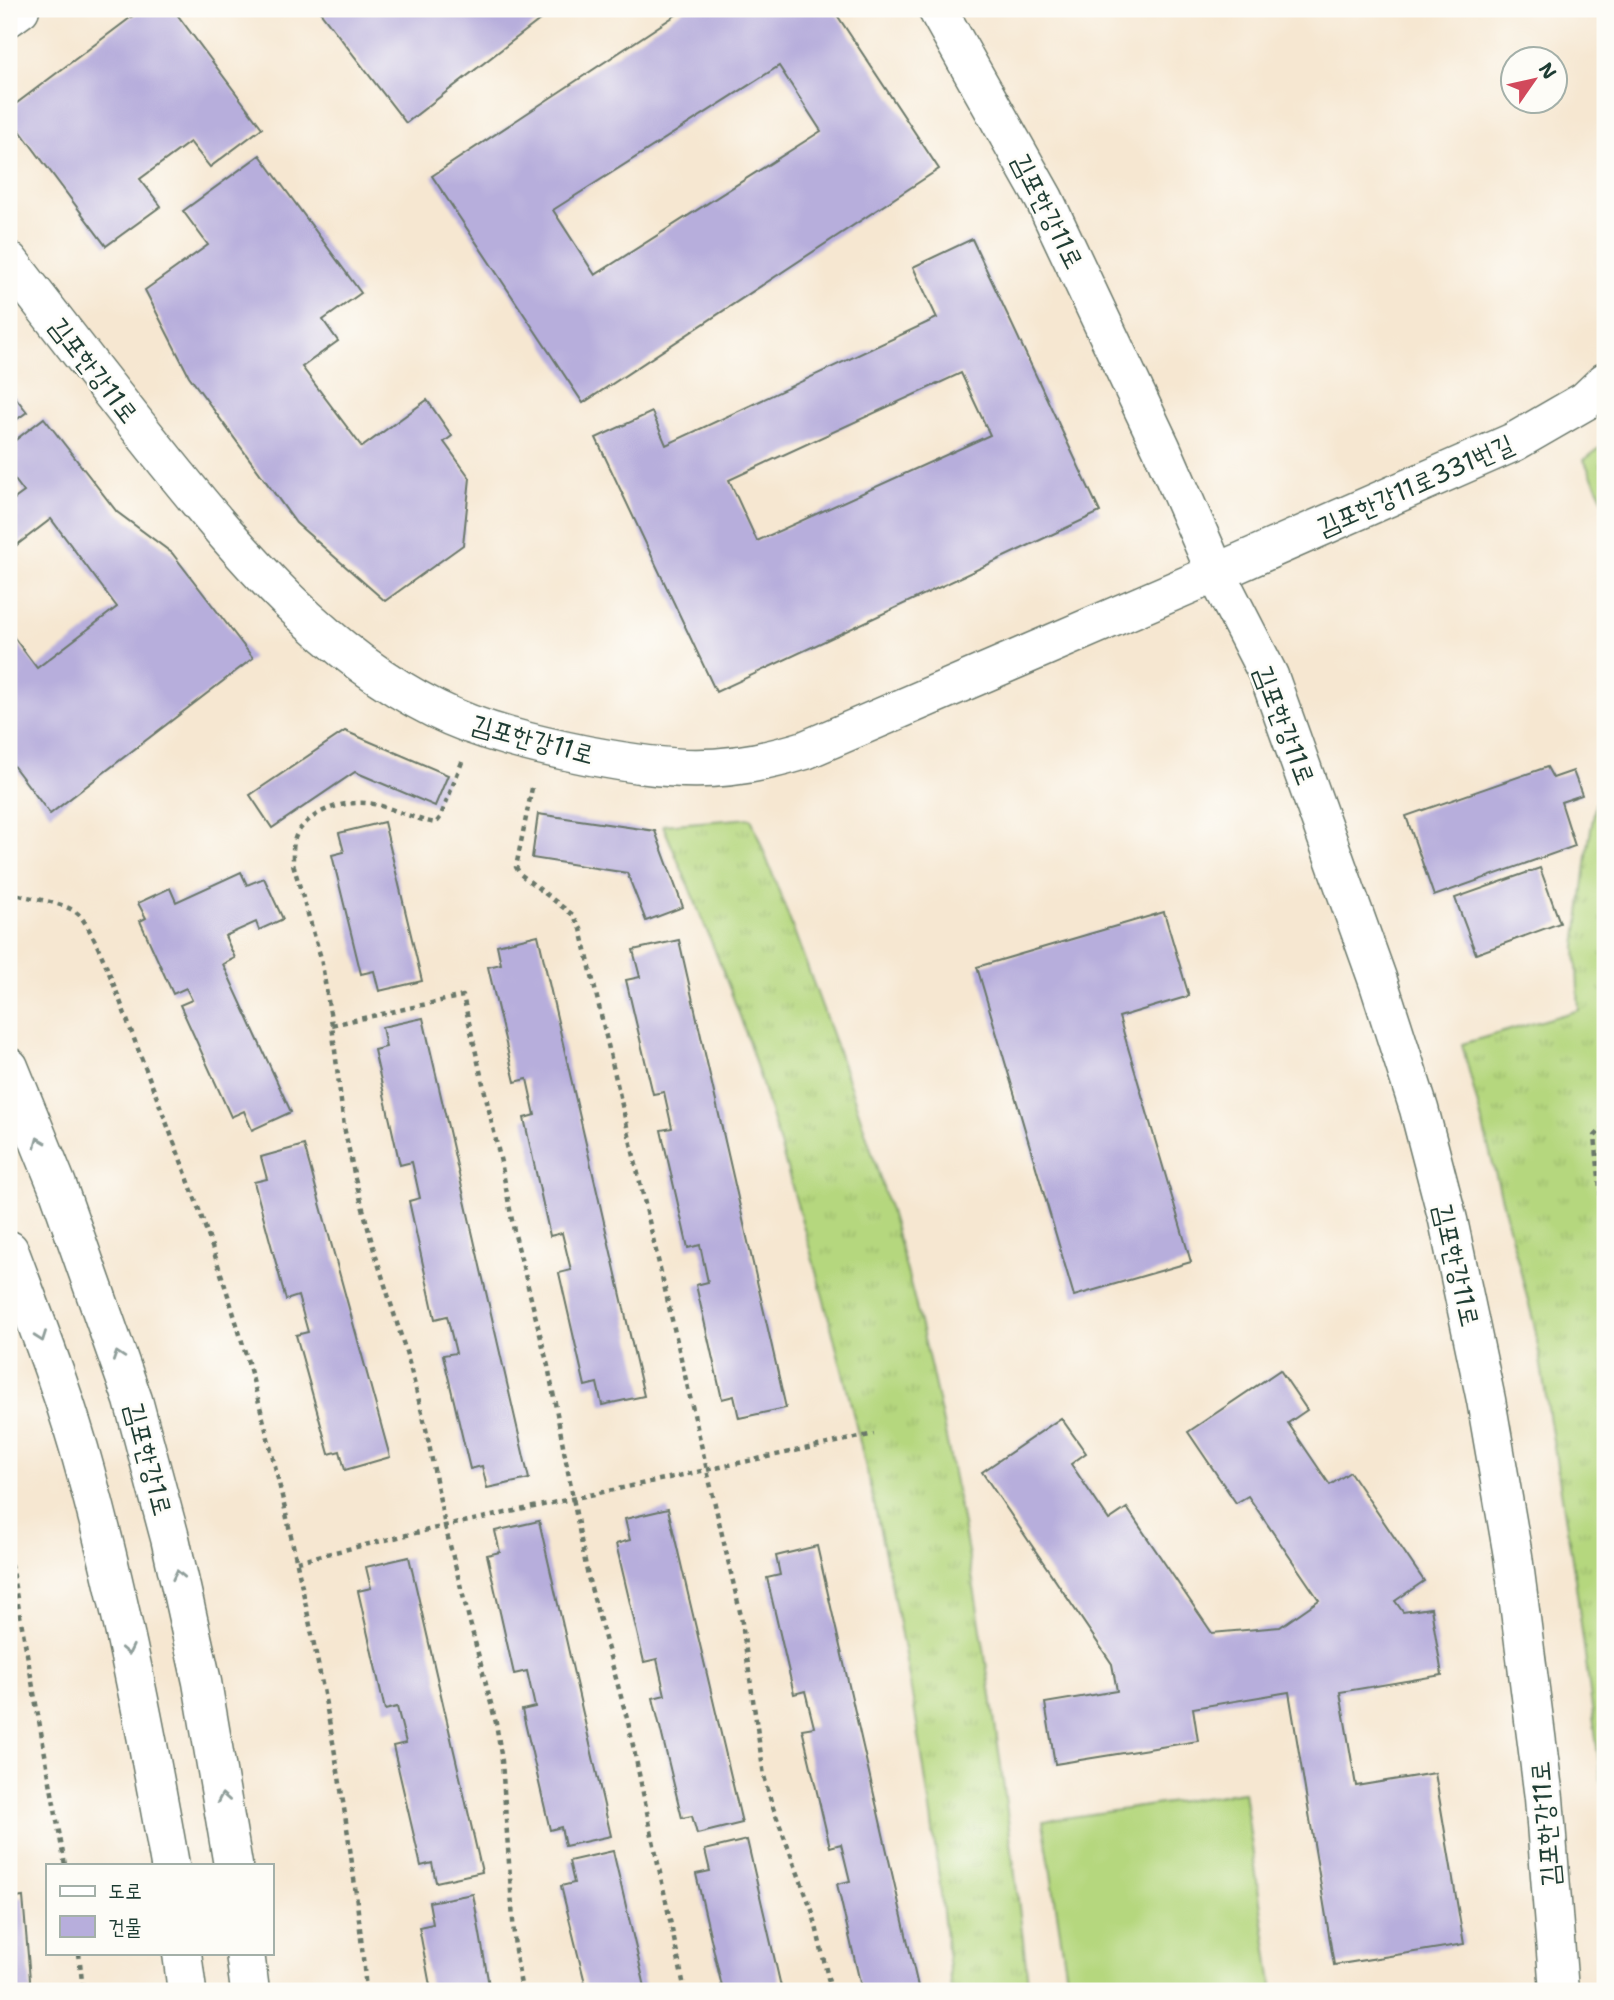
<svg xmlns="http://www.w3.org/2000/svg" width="1614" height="2000" viewBox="0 0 1614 2000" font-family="'Shantell Sans','Poor Story',sans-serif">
  <defs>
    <pattern id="grass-tufts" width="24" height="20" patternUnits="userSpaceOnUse" patternTransform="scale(1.75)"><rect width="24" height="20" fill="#b5d77e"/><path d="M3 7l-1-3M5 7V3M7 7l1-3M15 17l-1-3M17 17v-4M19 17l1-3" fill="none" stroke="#9bb96e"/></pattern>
  </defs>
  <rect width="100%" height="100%" fill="#fdfcf7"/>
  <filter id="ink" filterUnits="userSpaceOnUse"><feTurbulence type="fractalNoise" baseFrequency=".0143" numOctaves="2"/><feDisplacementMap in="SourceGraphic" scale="14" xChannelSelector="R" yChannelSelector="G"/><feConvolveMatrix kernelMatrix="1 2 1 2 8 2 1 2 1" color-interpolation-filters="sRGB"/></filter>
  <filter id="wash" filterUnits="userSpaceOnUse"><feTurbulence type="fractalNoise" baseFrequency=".00686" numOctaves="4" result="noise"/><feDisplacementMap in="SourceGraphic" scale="28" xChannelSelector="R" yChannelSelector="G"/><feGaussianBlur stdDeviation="1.57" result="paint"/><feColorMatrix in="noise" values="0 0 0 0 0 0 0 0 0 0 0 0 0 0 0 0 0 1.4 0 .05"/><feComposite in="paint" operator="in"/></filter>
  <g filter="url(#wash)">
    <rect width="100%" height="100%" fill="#f6e7d1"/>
    <g fill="url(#grass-tufts)" stroke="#6a8a59" stroke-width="2">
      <path d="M1605 444V504L1584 460Z"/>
      <path d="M1605 749V1808L1575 1578 1535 1328 1462 1044 1579 1010 1576 947 1588 847Z"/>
      <path d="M751 818C812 977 873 1136 915 1302 972 1528 1002 1759 1029 1991H951C928 1731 875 1475 803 1225 784 1159 766 1093 744 1028 720 959 691 892 663 825Z"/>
    </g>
    <path fill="#b5d77e" stroke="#6a8a59" stroke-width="2" d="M1244 1792 1273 1991H1069L1043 1821Z"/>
    <g id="blocks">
      <g fill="#b7aedc" fill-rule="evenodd">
        <path d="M142 9H173L262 128 210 167 190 142 140 179 161 206 106 246 9 116V109Z"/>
        <path d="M318 9H554L406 123Z"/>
        <path d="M685 9H833L939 169 583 403 432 176ZM779 66 821 131 595 275 553 210Z"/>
        <path d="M260 155 361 293 323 320 338 341 302 367 362 447 427 400 452 436 444 442 470 478 463 545 385 601 296 523 189 376 145 290 208 245 183 211Z"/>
        <path d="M972 239 1100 512 716 692 596 438 652 412 666 445 937 318 913 267ZM961 373 990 435 757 541 729 480Z"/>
        <path d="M9 389 27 412 9 425Z"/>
        <path d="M44 418 117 512 172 553 253 658 50 814 9 760V631L37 668 117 607 51 519 9 551V503L24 492 9 472V445Z"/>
        <path d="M345 731 448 775 435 806 355 772 272 828 250 795Z"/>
        <path d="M1547 767 1553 778 1573 771 1582 795 1561 802 1575 846 1434 896 1406 816Z"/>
        <path d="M538 814 655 831 683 907 646 921 627 873 532 858Z"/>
        <path d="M384 822 422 981 379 991 374 971 361 974 332 855 344 852 339 833Z"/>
        <path d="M1540 868 1560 923 1476 954 1455 898Z"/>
        <path d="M241 872 247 885 264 878 283 919 259 930 256 922 225 936 235 958 223 964 291 1112 252 1130 244 1111 231 1117 180 1005 192 1000 186 988 173 994 140 921 146 918 138 903 170 888 176 902Z"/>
        <path d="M1164 912 1189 996 1119 1017 1191 1262 1074 1296 977 967Z"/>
        <path d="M538 935 644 1396 602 1405 597 1383 585 1386 559 1273 571 1270 562 1233 550 1236 524 1118 535 1115 527 1079 515 1082 488 967 501 964 497 945Z"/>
        <path d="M679 940 786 1408 739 1418 734 1396 722 1399 696 1285 708 1282 700 1245 688 1248 661 1130 672 1128 664 1092 653 1094 626 980 640 977 633 950Z"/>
        <path d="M423 1018 529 1479 487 1488 482 1466 470 1469 443 1355 456 1353 447 1316 435 1319 409 1201 420 1198 412 1162 400 1165 374 1050 386 1047 382 1027Z"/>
        <path d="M304 1145 390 1457 345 1470 340 1451 329 1454 296 1335 308 1332 298 1296 286 1300 254 1182 267 1179 261 1157Z"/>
        <path d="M1280 1370 1307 1410 1288 1423 1330 1485 1350 1472 1424 1581 1395 1601 1403 1612 1431 1608 1442 1675 1340 1692 1356 1786 1435 1773 1464 1944 1334 1965 1289 1692 1193 1708 1198 1741 1055 1764 1045 1703 1117 1691 1112 1664 982 1472 1061 1418 1086 1453 1071 1464 1109 1520 1127 1508 1212 1633 1280 1627 1319 1600 1248 1496 1236 1503 1188 1432Z"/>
        <path d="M668 1509 742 1823 697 1834 692 1816 682 1818 653 1698 665 1695 657 1659 644 1662 616 1544 630 1540 625 1519Z"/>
        <path d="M539 1521 611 1836 565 1846 561 1827 550 1830 522 1710 535 1707 527 1671 514 1674 487 1555 500 1552 495 1531Z"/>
        <path d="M817 1546 919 1991H862L837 1884 850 1881 841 1844 830 1847 802 1729 814 1727 805 1691 794 1694 767 1578 780 1575 776 1556Z"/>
        <path d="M409 1557 482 1872 436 1882 432 1863 421 1866 393 1746 406 1743 397 1707 385 1710 358 1591 371 1588 366 1567Z"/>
        <path d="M747 1840 782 1991H723L696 1874 710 1871 705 1850Z"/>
        <path d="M9 1849 15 1873 9 1874Z"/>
        <path d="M613 1851 646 1991H587L561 1886 574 1883 569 1861Z"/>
        <path d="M473 1894 490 1991H431L419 1927 433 1924 429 1902Z"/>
        <path d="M23 1897 31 1991H9V1899Z"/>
      </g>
    </g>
  </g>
  <g filter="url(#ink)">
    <use href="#blocks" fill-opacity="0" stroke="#6a786b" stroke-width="2"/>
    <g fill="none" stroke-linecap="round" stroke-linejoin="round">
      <defs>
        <g id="minor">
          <path d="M9 17 20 9"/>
          <path d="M9 261C62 329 114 397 168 464 244 558 325 654 435 709 481 732 536 745 586 755 671 771 721 776 805 750L1216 573"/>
        </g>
        <g id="tertiary">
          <path d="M937 9 1044 199 1161 447 1216 573"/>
          <path d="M9 1067 57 1185 133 1400 170 1538 202 1682 233 1865"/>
          <path d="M9 1250C36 1322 65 1395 85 1470 121 1600 147 1733 170 1865"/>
          <path d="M182 1953 187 1991"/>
          <path d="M245 1953 250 1991"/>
        </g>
        <g id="secondary">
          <path d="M1216 573 1269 676 1378 981 1419 1109 1448 1220 1486 1400 1513 1556 1544 1798 1559 1991"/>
          <path d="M1216 573 1514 442 1585 401 1605 382"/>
        </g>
      </defs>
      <use href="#minor" stroke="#6a786b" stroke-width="41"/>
      <use href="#tertiary" stroke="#6a786b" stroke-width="41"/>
      <use href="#secondary" stroke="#6a786b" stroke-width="41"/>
      <g stroke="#6a786b" stroke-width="4.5" stroke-dasharray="5 5" stroke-linecap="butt">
        <path d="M462 762 440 818 436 823C416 820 397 810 378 805 351 798 314 808 298 832 292 841 293 853 293 864L321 958 332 1025 344 1127 355 1178 373 1247 407 1355 425 1424 445 1526 496 1723 502 1761 515 1950 522 1991"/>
        <path d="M532 788 516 867 520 874 573 915 581 929 741 1616 764 1776 772 1805 813 1913 831 1991"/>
        <path d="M9 892C28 899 62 901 77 913 95 927 126 1018 136 1044 167 1124 199 1205 225 1286 262 1401 288 1518 312 1635 337 1753 356 1871 366 1991"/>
        <path d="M332 1025 463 996 502 1167 514 1231 548 1366 588 1577 628 1722 685 1991"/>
        <path d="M1605 1125 1595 1136 1605 1240"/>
        <path d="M1605 1338 1602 1351 1605 1403"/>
        <path d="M9 1554 65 1865"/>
        <path d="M297 1561 445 1526 874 1434"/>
        <path d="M79 1953 83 1991"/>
      </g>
      <use href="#minor" stroke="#fff" stroke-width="38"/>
      <use href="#tertiary" stroke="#fff" stroke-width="38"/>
      <use href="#secondary" stroke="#fff" stroke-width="38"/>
    </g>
    <defs><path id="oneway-chevron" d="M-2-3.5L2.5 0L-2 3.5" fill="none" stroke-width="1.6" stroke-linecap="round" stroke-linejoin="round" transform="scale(1.75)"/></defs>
    <g stroke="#8f9e9a">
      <use href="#oneway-chevron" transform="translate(39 1142) rotate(-112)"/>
      <use href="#oneway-chevron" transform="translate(41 1337) rotate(70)"/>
      <use href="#oneway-chevron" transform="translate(118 1356) rotate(-109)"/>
      <use href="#oneway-chevron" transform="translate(178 1575) rotate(-102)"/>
      <use href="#oneway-chevron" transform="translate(128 1650) rotate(78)"/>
      <use href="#oneway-chevron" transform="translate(223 1798) rotate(-100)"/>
    </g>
  </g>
  <g text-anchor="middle" stroke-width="5" stroke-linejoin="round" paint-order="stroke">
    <g font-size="26" fill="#1f3d34" stroke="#fdfcf7">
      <text transform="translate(1048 211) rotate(63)" y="9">김포한강11로</text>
      <text transform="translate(94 370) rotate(52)" y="9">김포한강11로</text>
      <text transform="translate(1415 485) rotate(-24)" y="9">김포한강11로331번길</text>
      <text transform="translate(1285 725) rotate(69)" y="9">김포한강11로</text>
      <text transform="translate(533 739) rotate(15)" y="9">김포한강11로</text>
      <text transform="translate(1457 1265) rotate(77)" y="9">김포한강11로</text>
      <text transform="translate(149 1459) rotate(75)" y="9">김포한강1로</text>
      <text transform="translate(1545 1824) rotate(-95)" y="9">김포한강11로</text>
    </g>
  </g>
  <rect width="1614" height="2000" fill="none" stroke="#fdfcf7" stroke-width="35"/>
  <rect x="46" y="1864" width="228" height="91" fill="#fdfcf7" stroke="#a4b0a9" stroke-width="2"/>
  <rect x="60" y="1886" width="35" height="10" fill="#ffffff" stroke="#a4b0a9" stroke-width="2"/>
  <text x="108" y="1898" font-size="21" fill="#1f3d34">도로</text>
  <rect x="60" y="1916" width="35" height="21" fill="#b7aedc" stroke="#a4b0a9" stroke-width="2"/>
  <text x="108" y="1934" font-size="21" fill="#1f3d34">건물</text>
  <g transform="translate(1534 80) rotate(56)"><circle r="33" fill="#fdfcf7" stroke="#a4b0a9" stroke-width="2"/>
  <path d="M0-5L12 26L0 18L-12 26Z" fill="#d1495b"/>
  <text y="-10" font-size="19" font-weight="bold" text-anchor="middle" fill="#1f3d34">N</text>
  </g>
</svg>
